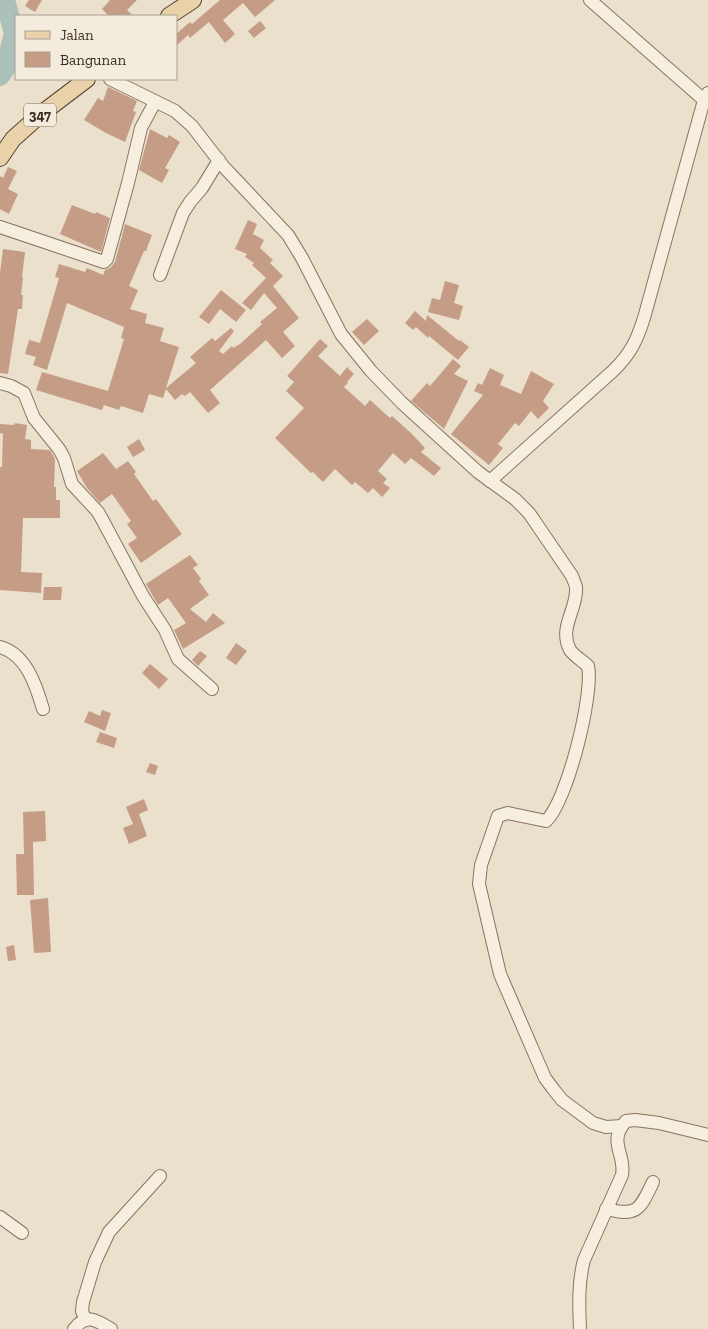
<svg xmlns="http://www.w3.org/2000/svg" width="708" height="1329" viewBox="0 0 708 1329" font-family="'Zilla Slab',serif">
  <rect width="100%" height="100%" fill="#ebe0cc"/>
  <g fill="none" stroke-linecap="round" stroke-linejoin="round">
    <path stroke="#abc0b9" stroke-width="20" d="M0 76 5 69 14 33 5 0"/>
  </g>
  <g fill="#c59d86">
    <path d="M29 0H42L35 12 25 6Z"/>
    <path d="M110 0H137L127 10 133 16H109L102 9Z"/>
    <path d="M220 0H275L255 17 243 3 223 20 235 34 225 43 209 22 190 38 188 35 176 46V34L190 22 192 24Z"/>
    <path d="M260 21 266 28 254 38 248 31Z"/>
    <path d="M108 87 137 101 133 111 136 112 125 142 106 133 84 120 98 98 103 101Z"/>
    <path d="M150 129 167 138 169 135 180 142 165 168 169 170 162 183 139 170Z"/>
    <path d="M8 167 17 171 8 189 18 194 9 214 0 209V176L3 178Z"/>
    <path d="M72 205 95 214 96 212 110 218 101 252 60 234Z"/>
    <path d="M248 220 257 224 253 234 264 240 260 248 273 260 270 263 283 276 273 286 299 318 283 332 295 346 282 358 266 340 210 390 220 403 208 413 190 392 185 396 182 394 175 400 166 389 163 398 149 394 143 413 121 406 119 410 104 405 102 410 36 390 42 372 108 391 124 339 121 338 124 327 67 303 47 370 33 365 36 357 25 354 29 340 40 343 59 278 55 277 59 264 85 272 87 268 103 275 105 270 110 268 115 262 125 224 152 235 146 251H144L129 286 138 290 130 309 147 314 145 323 164 328 160 341 179 347 166 388 196 363 190 357 212 338 215 341 231 328 234 331 219 351 223 354 232 346 233 348 240 344 262 324 260 322 277 308 264 293 251 310 242 303 266 278 252 265 254 263 245 257 247 254 235 249Z"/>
    <path d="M3 249 25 252 22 277H23L21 295H23L22 309H18L8 374 0 373V273Z"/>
    <path d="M445 281 459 285 454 303 463 306 459 320 428 312 432 298 440 300Z"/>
    <path d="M221 290 246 310 236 322 220 309 209 324 199 317Z"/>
    <path d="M415 311 426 321 427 315 459 341 460 340 469 347 458 360 429 336 428 338 416 327 413 330 405 323Z"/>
    <path d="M367 319 379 331 364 345 352 332Z"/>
    <path d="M320 339 328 346 318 356 340 376 347 367 354 374 347 382 348 383 344 387 365 406 370 400 390 418 392 416 412 434 425 448 421 452 441 468 434 476 411 458 405 464 393 453 378 471 387 479 383 483 390 488 382 497 373 488 368 493 355 482 352 485 335 469 323 482 313 472 311 473 275 438 304 408 286 391 294 382 287 376Z"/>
    <path d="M453 359 461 366 454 374 468 381 444 429 411 401 427 383 430 386Z"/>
    <path d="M490 368 504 375 500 385 521 394 531 371 554 384 543 401 549 408 538 419 531 411 519 426 515 423 498 444 503 448 489 465 451 434 483 395 474 391 478 383 482 385Z"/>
    <path d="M15 423 27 425 25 439 31 440V449L50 450 55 459 54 487H56V500H60V518H23L21 572 42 573 41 593 0 590V467H2L3 434 0 433V424L14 425Z"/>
    <path d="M139 439 145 450 133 457 127 447Z"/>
    <path d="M103 453 116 469 128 461 136 472 134 474 153 501 156 499 182 534 141 563 128 544 137 538 127 524 131 521 112 494 100 503 87 488 77 471Z"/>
    <path d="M190 555 198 565 193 568 201 579 199 581 209 595 190 609 206 622 213 613 225 623 183 649 174 630 186 623 168 598 158 605 146 584Z"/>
    <path d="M44 587H62L61 600H43Z"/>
    <path d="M236 643 247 651 236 665 226 658Z"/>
    <path d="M200 651 207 656 198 666 192 660Z"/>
    <path d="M150 664 168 679 159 689 142 673Z"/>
    <path d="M102 710 111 713 105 731 84 722 89 711 100 716Z"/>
    <path d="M100 732 117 738 114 748 96 742Z"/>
    <path d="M150 763 158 766 155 775 146 772Z"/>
    <path d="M144 799 148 810 139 814 147 836 129 844 123 828 133 824 126 807Z"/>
    <path d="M45 811 46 841 33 842 34 895H17L16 854H24L23 812Z"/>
    <path d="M48 898 51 952 34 953 30 900Z"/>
    <path d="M14 945 16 960 8 961 6 947Z"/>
  </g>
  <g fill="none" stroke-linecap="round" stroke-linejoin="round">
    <defs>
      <g id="minor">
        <path d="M590 0 704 100"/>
        <path d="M110 79 175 111 192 126 223 166 288 235 302 258 341 334 371 371 402 403 478 472 515 499 529 513 572 576C573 579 575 583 576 587 578 609 558 627 570 650 574 656 583 661 588 666 594 694 567 802 546 821L508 813 498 816 481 865 479 884 500 974 545 1078 554 1090 562 1100 593 1123 606 1127 622 1126"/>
        <path d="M0 227 104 262 107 259 128 183 141 128 155 102"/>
        <path d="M160 275 183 213 190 202 202 188 219 160"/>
        <path d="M0 383 11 386 24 393 34 418 59 449 64 458 72 484 98 512 103 521 143 596 165 630 178 659 212 689"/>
        <path d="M490 481 614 370C631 353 637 340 644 318L704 100 708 93"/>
        <path d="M0 647C26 654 36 685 43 709"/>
        <path d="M606 1209C638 1217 640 1209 653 1182"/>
        <path d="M0 1217 22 1233"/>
        <path d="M85 1319 82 1311 83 1302 95 1262 109 1232 160 1176"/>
        <path d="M74 1329C86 1313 96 1320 111 1329"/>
        <path d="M580 1329C579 1305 578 1283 584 1260L622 1175C626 1154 607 1142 626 1121L635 1120 659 1123 708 1135"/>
      </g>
      <g id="major">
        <path d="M169 16 193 0"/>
        <path d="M0 158 13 139 41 114 87 79"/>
      </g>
    </defs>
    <use href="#minor" stroke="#877461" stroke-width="14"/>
    <use href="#major" stroke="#554235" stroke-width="18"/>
    <use href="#minor" stroke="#f6eedf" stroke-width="12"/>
    <use href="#major" stroke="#e9d2a9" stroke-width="16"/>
  </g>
  <g text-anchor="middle" stroke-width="5" stroke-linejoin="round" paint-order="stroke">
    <rect fill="#f3ebdb" stroke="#71665a" stroke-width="1" x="24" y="103.5" width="32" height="23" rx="4"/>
    <g font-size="14" font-weight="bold" fill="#392d23">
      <text x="40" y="120">347</text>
    </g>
  </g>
  <rect x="15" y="15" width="162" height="65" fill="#f3ebdb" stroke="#a99f91"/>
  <rect x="25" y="31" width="25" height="8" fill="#e9d2a9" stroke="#a99f91"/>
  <text x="60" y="40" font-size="15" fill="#392d23">Jalan</text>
  <rect x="25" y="52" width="25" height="15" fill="#c59d86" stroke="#a99f91"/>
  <text x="60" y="65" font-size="15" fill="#392d23">Bangunan</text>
</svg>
